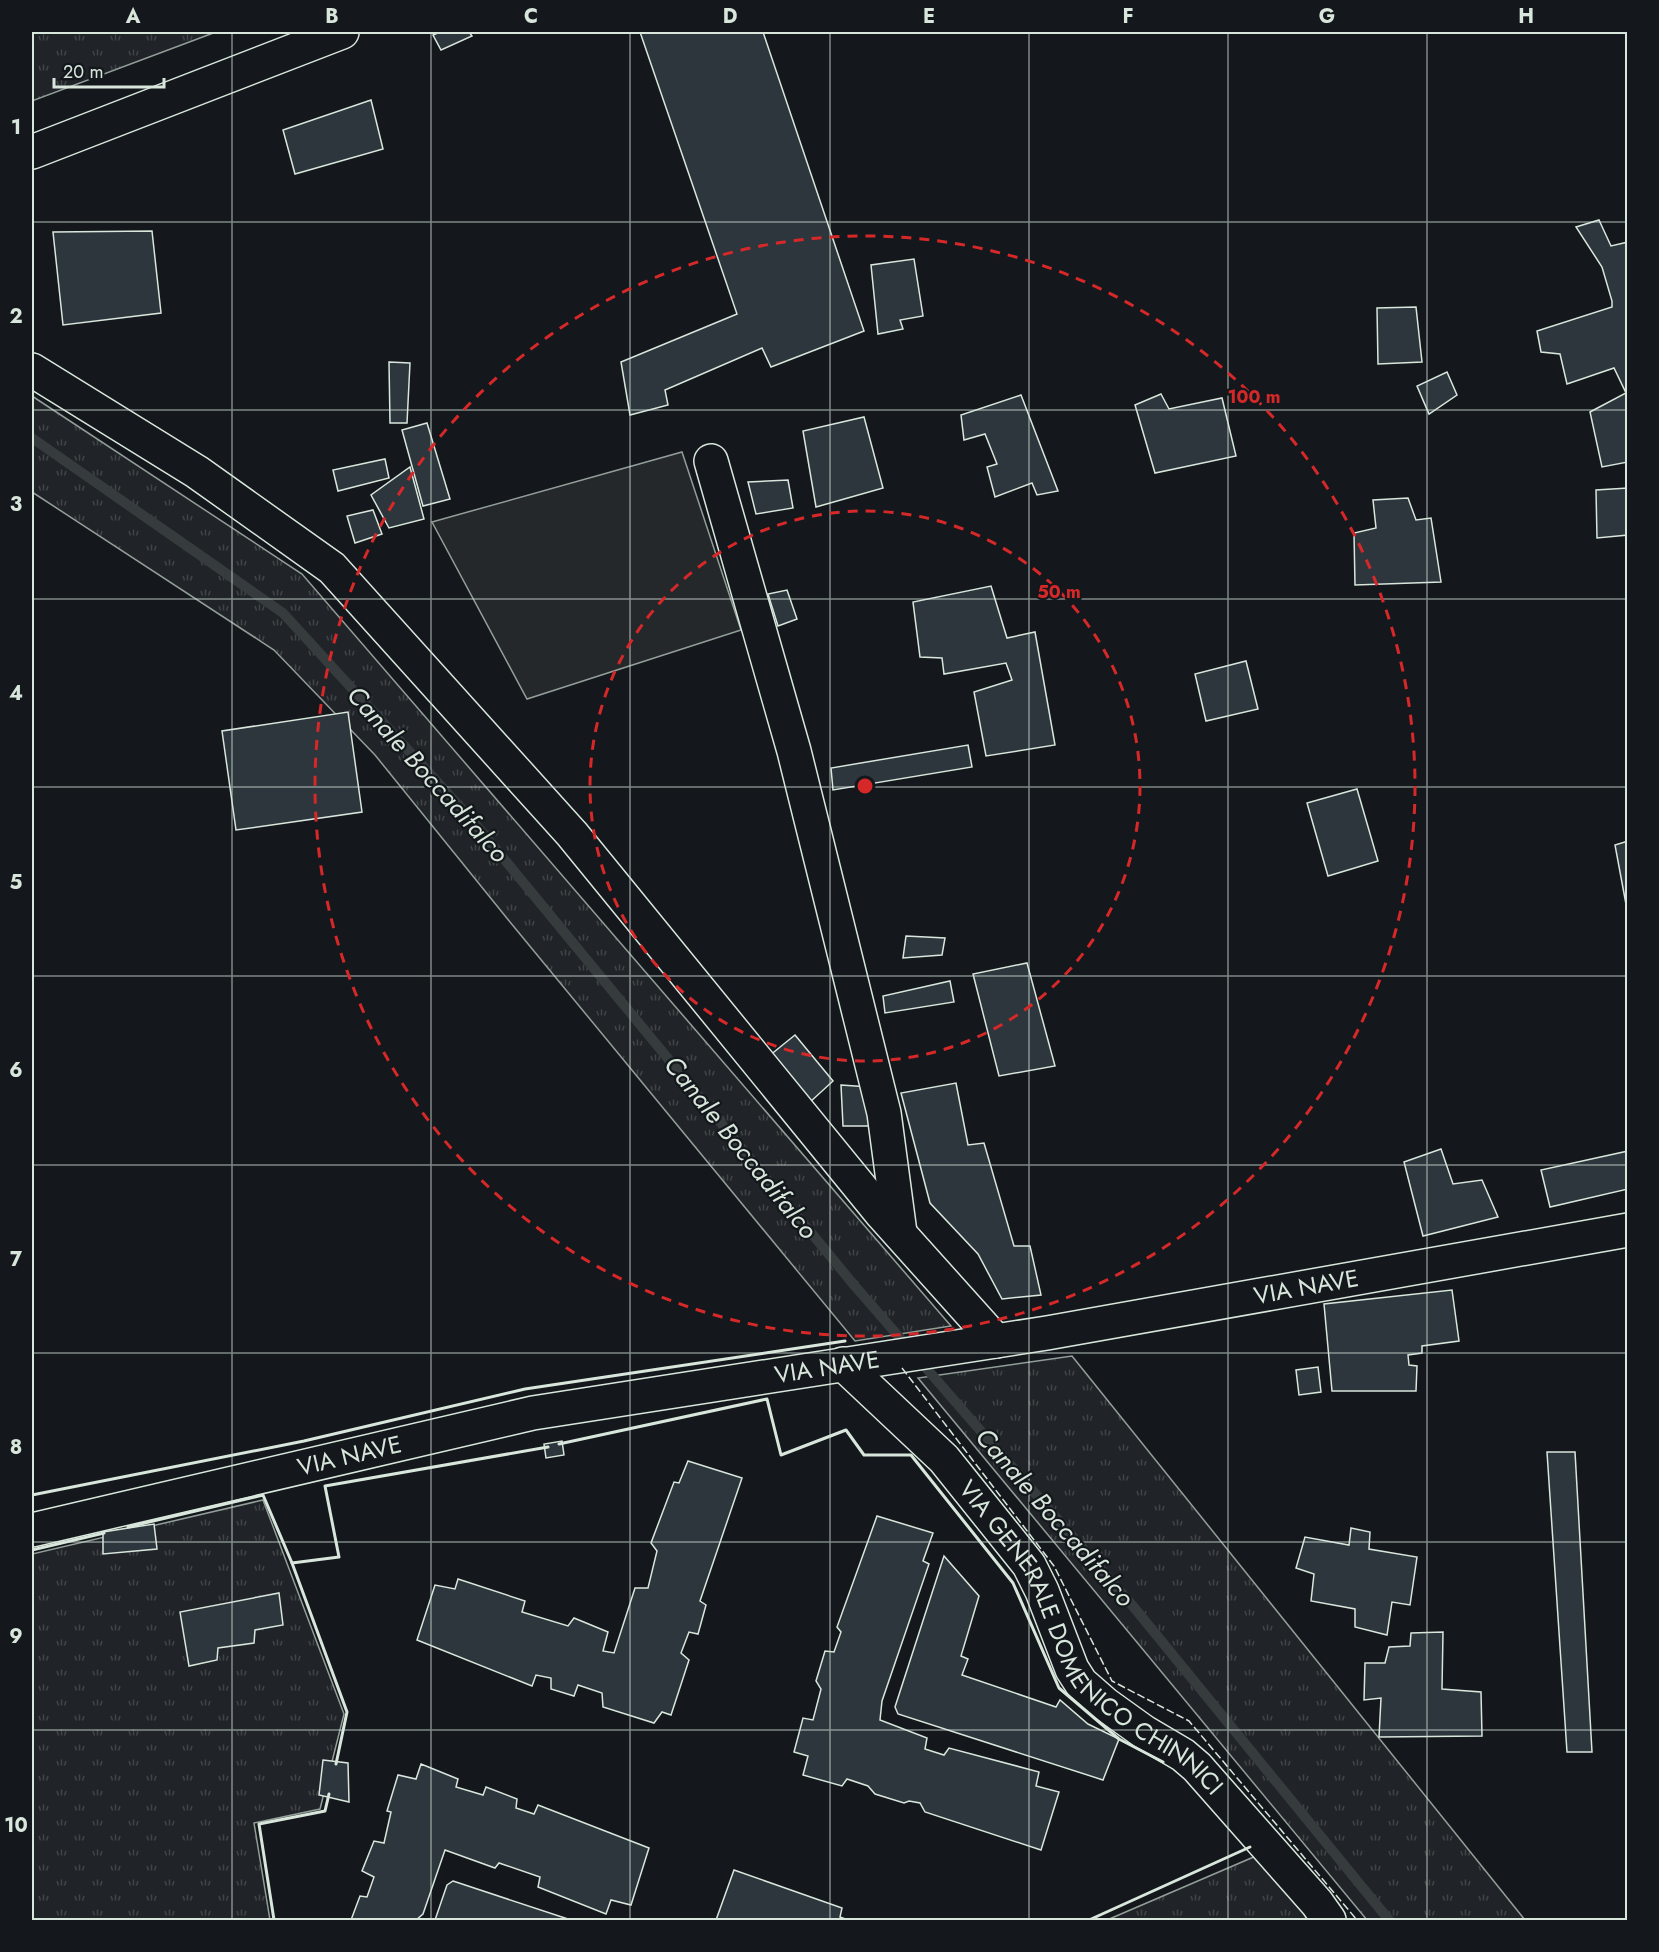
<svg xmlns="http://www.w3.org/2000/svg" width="1659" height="1952" viewBox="0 0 1659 1952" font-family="Jost,sans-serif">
  <defs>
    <pattern id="grass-tufts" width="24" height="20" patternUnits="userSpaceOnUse" patternTransform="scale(1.5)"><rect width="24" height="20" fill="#202428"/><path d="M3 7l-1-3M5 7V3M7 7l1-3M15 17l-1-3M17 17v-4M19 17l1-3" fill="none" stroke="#404447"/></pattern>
  </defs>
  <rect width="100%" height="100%" fill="#14181c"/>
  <g fill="url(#grass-tufts)" stroke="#939e99" stroke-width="1.5">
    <path d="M32 32H216L32 101Z"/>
    <path d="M32 396 302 574 951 1326 855 1341 510 922 375 755 274 650 32 492Z"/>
    <path d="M1072 1356 1525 1920H1367L918 1378Z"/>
    <path d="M263 1500 344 1714 320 1809 254 1823 270 1920H32V1554Z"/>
    <path d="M1256 1856 1312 1920H1107Z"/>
  </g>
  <path fill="#24282b" stroke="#939e99" stroke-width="1.5" d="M682 452 741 630 527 699 432 522Z"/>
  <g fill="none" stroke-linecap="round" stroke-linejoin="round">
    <path stroke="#363b3e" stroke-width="10" d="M32 438 283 613 472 820 854 1285 1132 1605 1389 1920"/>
  </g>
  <g fill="#2c363c" stroke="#d8e6dc" stroke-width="1.5">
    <path d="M440 32H469L472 36 441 50 433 35Z"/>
    <path d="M640 32H763L864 331 771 367 762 348 665 390 668 405 630 415 621 362 737 314Z"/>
    <path d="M371 100 383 149 295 174 283 130Z"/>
    <path d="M1599 220 1611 246 1628 242V462L1602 467 1590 412 1626 393 1614 368 1567 384 1560 354 1541 352 1537 331 1612 307V301L1602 267 1576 227Z"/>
    <path d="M152 231 161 313 63 325 53 232Z"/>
    <path d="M914 259 923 316 900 320 903 329 878 334 871 265Z"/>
    <path d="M1416 307 1422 362 1378 364 1377 308Z"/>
    <path d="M389 362 410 363 407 423H390Z"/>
    <path d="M1447 372 1457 395 1429 414 1417 386Z"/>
    <path d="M1161 394 1169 409 1222 398 1236 456 1155 473 1135 405Z"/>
    <path d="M1021 395 1058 491 1037 495 1032 483 995 497 987 467 997 464 985 434 964 440 961 415Z"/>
    <path d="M864 417 883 488 816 507 803 431Z"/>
    <path d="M427 423 450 499 423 506 402 430Z"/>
    <path d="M385 459 389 478 338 491 333 470Z"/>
    <path d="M410 467 424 519 389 528 371 495Z"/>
    <path d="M788 480 793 508 756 514 748 482Z"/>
    <path d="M1628 488V535L1597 538 1596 490Z"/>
    <path d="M1408 498 1416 520 1431 518 1441 582 1355 585 1354 533 1376 528 1373 500Z"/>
    <path d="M373 510 382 534 355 543 347 516Z"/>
    <path d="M991 586 1007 638 1035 632 1055 745 986 756 974 692 1012 680 1006 663 944 674 942 658 920 657 913 602Z"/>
    <path d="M787 590 797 619 778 626 768 594Z"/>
    <path d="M1246 661 1258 709 1206 721 1195 674Z"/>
    <path d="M348 712 362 812 236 830 222 731Z"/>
    <path d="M968 745 972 767 833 790 831 768Z"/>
    <path d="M1357 789 1378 861 1328 876 1307 803Z"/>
    <path d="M1628 841V915L1615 845Z"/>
    <path d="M906 936 945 938 942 955 903 958Z"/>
    <path d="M1027 963 1055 1066 999 1076 973 974Z"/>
    <path d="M950 981 954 1002 885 1013 883 996Z"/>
    <path d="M795 1035 833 1081 809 1103 769 1056Z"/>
    <path d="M956 1083 968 1145 984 1143 1014 1246H1030L1041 1295 1002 1299 978 1254 930 1203 901 1093Z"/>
    <path d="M841 1085 869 1087 874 1126H843Z"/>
    <path d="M1441 1149 1453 1184 1482 1180 1498 1217 1423 1236 1404 1162Z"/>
    <path d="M1628 1151V1189L1550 1207 1541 1170Z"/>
    <path d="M1452 1290 1459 1341 1422 1346V1353L1408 1355 1409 1365 1417 1366 1416 1391H1332L1324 1304Z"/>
    <path d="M1318 1367 1321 1392 1299 1395 1296 1370Z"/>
    <path d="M562 1441 564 1455 546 1458 544 1444Z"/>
    <path d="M1547 1452H1575L1592 1752H1567Z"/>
    <path d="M688 1461 742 1478 700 1601 706 1605 698 1634 689 1632 681 1653 689 1660 671 1715 662 1712 654 1723 603 1707 602 1693 578 1685 574 1696 551 1689V1678L536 1675 532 1686 417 1640 435 1585 455 1589 458 1579 525 1601 522 1612 568 1626 574 1618 608 1632 603 1651 614 1653 635 1588H648L657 1551 651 1543 674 1482 679 1483Z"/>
    <path d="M877 1516 933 1533 923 1561 929 1564 882 1701 880 1720 927 1738 925 1749 944 1755 949 1748 1039 1772 1036 1786 1059 1792 1041 1850 925 1812 920 1803 909 1801 904 1803 875 1794 868 1786 847 1779 842 1786 803 1775 808 1756 794 1752 803 1718 813 1720 821 1689 816 1681 825 1651 834 1652 841 1632 837 1627Z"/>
    <path d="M154 1524 157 1549 103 1554V1532Z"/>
    <path d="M1351 1528 1370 1532 1369 1549 1417 1557 1410 1605 1392 1602 1387 1635 1355 1627V1609L1311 1601 1314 1574 1296 1568 1305 1537 1349 1545Z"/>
    <path d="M944 1556 979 1596 961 1656 968 1659 962 1675 1056 1707 1060 1700 1088 1724 1119 1739 1103 1780 898 1714 895 1707Z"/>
    <path d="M279 1593 283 1625 255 1630 254 1643 218 1648 217 1660 189 1666 180 1612Z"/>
    <path d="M1443 1632 1442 1689 1481 1692 1482 1736 1379 1737 1381 1698 1364 1700 1365 1663H1385L1389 1647 1410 1646 1411 1633Z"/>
    <path d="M323 1760 348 1763 349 1802 319 1795Z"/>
    <path d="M421 1764 458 1779 456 1787 483 1795 486 1787 517 1799 516 1808 534 1814 538 1805 649 1848 631 1905 611 1900 606 1914 538 1887 540 1877 499 1863 495 1868 445 1850 423 1914 416 1920H351L360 1896 367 1897 374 1877 362 1871 374 1841 384 1843 391 1812 387 1811 398 1775 416 1779Z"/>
    <path d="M734 1870 842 1908 840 1917 848 1920H716Z"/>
    <path d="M453 1881 571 1920H435L447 1885Z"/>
  </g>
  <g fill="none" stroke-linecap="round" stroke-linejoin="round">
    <defs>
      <g id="minor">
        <path d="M32 152 342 32"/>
        <path d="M32 370 197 472 332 568 572 834 882 1214 996 1341"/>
        <path d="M711 461 794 751 884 1113 900 1233"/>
        <path id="s1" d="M843 1364 944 1459 1029 1565 1042 1591 1072 1669 1081 1683 1105 1704 1144 1732 1183 1755 1197 1767 1317 1903 1329 1920"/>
      </g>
      <g id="tertiary">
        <path id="s2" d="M32 1530 533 1413 1047 1333 1628 1230"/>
      </g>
    </defs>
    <use href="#minor" stroke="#d8e6dc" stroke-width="36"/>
    <use href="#tertiary" stroke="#d8e6dc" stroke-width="36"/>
    <use href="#minor" stroke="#14181c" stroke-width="33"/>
    <use href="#tertiary" stroke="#14181c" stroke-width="33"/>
    <path stroke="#d8e6dc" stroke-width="1.5" stroke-dasharray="8 3" stroke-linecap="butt" d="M902 1368 1054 1566 1112 1681 1189 1721 1357 1920"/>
    <g stroke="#d8e6dc" stroke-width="3">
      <path d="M559 1444 767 1399 781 1455 846 1430 864 1455H911L1013 1583 1059 1688 1119 1739 1163 1762"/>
      <path d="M32 1495 304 1441 525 1389 845 1341"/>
      <path d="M128 1527 263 1495 292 1563 339 1557 325 1486 548 1447"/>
      <path d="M32 1550 104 1533"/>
      <path d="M292 1563 347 1712 336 1764"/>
      <path d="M274 1920 259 1824 325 1811 329 1794"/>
      <path d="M1089 1920 1250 1847"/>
    </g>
  </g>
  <path fill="none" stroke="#d8e6dc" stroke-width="1.5" stroke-opacity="0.55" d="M232 32V1920M431 32V1920M630 32V1920M830 32V1920M1029 32V1920M1228 32V1920M1427 32V1920M32 222H1628M32 410H1628M32 599H1628M32 787H1628M32 976H1628M32 1165H1628M32 1353H1628M32 1542H1628M32 1730H1628"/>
  <g fill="none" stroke="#d62828" stroke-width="3" stroke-dasharray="10 8">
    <circle cx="865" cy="786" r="275"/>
    <circle cx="865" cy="786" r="550"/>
  </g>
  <g text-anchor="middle" stroke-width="4.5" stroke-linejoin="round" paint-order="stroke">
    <g font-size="24" fill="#d8e6dc" stroke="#14181c">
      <text dy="8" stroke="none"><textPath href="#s2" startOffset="1298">VIA NAVE</textPath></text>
      <text dy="8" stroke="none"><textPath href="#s2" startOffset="812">VIA NAVE</textPath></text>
      <text dy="8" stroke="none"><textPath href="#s2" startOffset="326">VIA NAVE</textPath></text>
      <text dy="8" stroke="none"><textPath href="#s1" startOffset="375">VIA GENERALE DOMENICO CHINNICI</textPath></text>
    </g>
    <g font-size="26" font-style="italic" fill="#d8e6dc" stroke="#14181c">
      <text transform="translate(428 774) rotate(48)" y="9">Canale Boccadifalco</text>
      <text transform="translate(741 1147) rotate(51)" y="9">Canale Boccadifalco</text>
      <text transform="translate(1055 1517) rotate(49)" y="9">Canale Boccadifalco</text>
    </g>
  </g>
  <circle cx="865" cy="786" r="9" fill="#d62828" stroke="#14181c" stroke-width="3"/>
  <g font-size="18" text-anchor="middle" font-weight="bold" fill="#d62828" stroke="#14181c" stroke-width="4.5" stroke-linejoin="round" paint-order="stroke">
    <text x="1254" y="403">100 m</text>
    <text x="1059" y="598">50 m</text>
  </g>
  <rect width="1659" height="1952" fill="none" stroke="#14181c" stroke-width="66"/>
  <path d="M54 78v9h110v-9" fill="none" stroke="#d8e6dc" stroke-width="3"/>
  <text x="63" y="78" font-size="18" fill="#d8e6dc" stroke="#14181c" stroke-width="4.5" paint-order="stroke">20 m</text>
  <rect x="33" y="33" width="1593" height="1886" fill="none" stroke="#d8e6dc" stroke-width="2"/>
  <g font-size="20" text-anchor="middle" font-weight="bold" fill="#d8e6dc">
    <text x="133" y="23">A</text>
    <text x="332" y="23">B</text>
    <text x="531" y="23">C</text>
    <text x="730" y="23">D</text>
    <text x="929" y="23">E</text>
    <text x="1128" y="23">F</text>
    <text x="1327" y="23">G</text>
    <text x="1526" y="23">H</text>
    <text x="16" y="134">1</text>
    <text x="16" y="323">2</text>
    <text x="16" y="511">3</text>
    <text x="16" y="700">4</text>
    <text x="16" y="889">5</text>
    <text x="16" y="1077">6</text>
    <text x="16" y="1266">7</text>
    <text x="16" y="1454">8</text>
    <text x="16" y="1643">9</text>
    <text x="16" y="1832">10</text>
  </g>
</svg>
